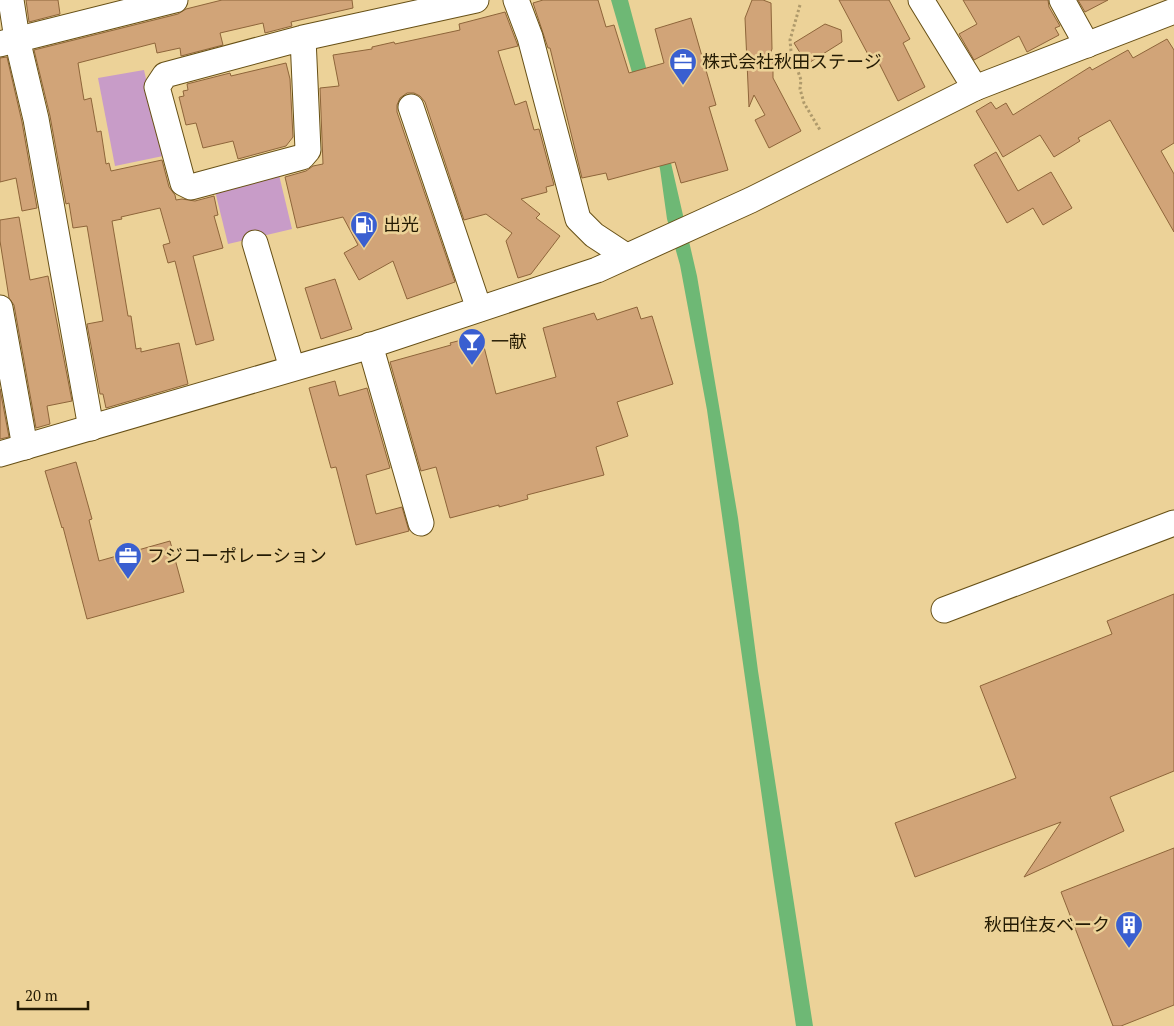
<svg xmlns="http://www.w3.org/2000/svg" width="1174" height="1026" viewBox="0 0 1174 1026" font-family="'PT Serif','Noto Sans JP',serif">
  <rect width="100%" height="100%" fill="#ecd298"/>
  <g fill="#c89cc8">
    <path d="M144 70 163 156 115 166 98 78Z"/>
    <path d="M279 175 292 229 228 244 215 191Z"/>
  </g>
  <path fill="#6eb875" d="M611 0H628L668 150 697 276 738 518 758 671 813 1026H796L773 875 707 410 680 265 667 219 660 169Z"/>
  <g fill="#d1a478" stroke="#8e653a">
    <path d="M26 0H58L60 14 29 22Z"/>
    <path d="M222 0H352L353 8 291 22 292 26 265 33 263 23 220 33 223 45 181 56 180 48 157 53 155 43 78 63 84 100 91 98 97 132 101 131 106 164 109 163 111 171 162 160 169 187 175 195 176 200 182 199 195 201 214 196 218 215 214 216 223 248 193 256 214 340 196 345 175 261 168 263 163 245 170 243 160 208 121 217 122 219 112 221 128 316H131L136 349 141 348V352L179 343 188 384 106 408 103 394H100L87 324 103 321 87 226 73 228 69 203 66 204 50 116 34 50 178 14 186 9Z"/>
    <path d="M543 0H598L606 27 614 25 629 73 664 63 655 29 691 18 716 105 709 107 728 170 681 183 675 162 608 180 606 173 582 178 550 48H548L533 3Z"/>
    <path d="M752 0H763L771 3 772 49 768 59 773 56V78L801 131 769 148 755 120 765 115 754 95 749 107 745 18Z"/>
    <path d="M839 0H889L910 39 903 43 925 87 898 101 876 57 871 60Z"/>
    <path d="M963 0H1048L1049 7 1060 26 1055 28 1059 35 1027 52 1019 36 974 60 959 34 977 24Z"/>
    <path d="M1078 0H1108L1085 12Z"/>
    <path d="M505 12 518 46 498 51 515 105 526 101 534 130 539 129 554 185 546 187 547 192 521 199 540 214 536 218 560 236 531 274 518 278 506 241 512 233 486 214 464 220 425 102 420 96 414 93H407L400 98 397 105V112L455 282 407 299 393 261 359 280 344 253 358 245 343 217 297 228 285 177 306 171 313 166 323 164 320 88 339 86 333 55 372 49V47L394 42 395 44 460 30 459 24Z"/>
    <path d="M825 24 841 30 842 42 807 64 794 43Z"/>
    <path d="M1167 39 1174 50V143L1161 151 1174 174V232L1110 120 1078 138 1080 141 1054 157 1040 135 1003 157 976 111 991 102 996 109 1006 103 1013 115 1090 67 1092 70 1128 50 1133 58Z"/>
    <path d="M7 57 22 122 37 208 22 211 16 178 0 182V58Z"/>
    <path d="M286 63 290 79 293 137 286 146 238 159 233 141 203 148 196 123 186 125 179 97 184 96 183 91 188 90 187 84 230 73 231 76Z"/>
    <path d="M996 152 1018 191 1051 172 1072 208 1043 225 1033 208 1007 223 974 165Z"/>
    <path d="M19 217 30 280 48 276 72 401 47 406 50 424 36 428 14 305 9 298 0 241V220Z"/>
    <path d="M335 279 352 329 321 339 305 288Z"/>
    <path d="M637 307 641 319 652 316 673 384 617 402 628 436 596 447 604 475 527 495 528 499 499 507V505L450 518 436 467 421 471 390 362 451 345 450 343 481 335 496 394 556 377 543 328 594 313 597 320Z"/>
    <path d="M335 381 339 396 367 388 390 468 366 475 376 514 402 507 409 531 356 545 336 467 331 468 309 388Z"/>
    <path d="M0 389 9 437 0 439Z"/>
    <path d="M76 462 92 519 89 520 99 561 170 541 184 592 87 619 63 527 62 528 45 471Z"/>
    <path d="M1174 594V771L1110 797 1124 831 1024 877 1061 822 915 877 895 823 1016 778 980 686 1112 634 1107 621Z"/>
    <path d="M1174 848V1005L1121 1026H1113L1061 892Z"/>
  </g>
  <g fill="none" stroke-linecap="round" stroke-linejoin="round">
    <defs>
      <g id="minor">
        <path d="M11 0 17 39 36 119 91 428"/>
        <path d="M516 0 530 37 578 219 594 235 626 256"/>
        <path d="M921 0 975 88"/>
        <path d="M1062 0 1087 45"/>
        <path d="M303 38 308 150 302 157 191 187 183 183 157 87 165 75 303 38 476 0"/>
        <path d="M0 44 175 0"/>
        <path d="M411 107 479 309"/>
        <path d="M255 243 292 368"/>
        <path d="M0 308 25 447"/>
        <path d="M370 345 421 523"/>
        <path d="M0 454 360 349 597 270 751 200 975 88 1174 11"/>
        <path d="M944 610 1174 523"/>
      </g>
    </defs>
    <use href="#minor" stroke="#675016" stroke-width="27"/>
    <path stroke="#af9a6b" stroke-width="3" stroke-dasharray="2.5 2.5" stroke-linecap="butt" d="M800 5 790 40 791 51 801 80 800 89 804 103 820 130"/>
    <use href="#minor" stroke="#fff" stroke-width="25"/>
  </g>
  <defs>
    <symbol id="office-pin" viewBox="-11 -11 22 30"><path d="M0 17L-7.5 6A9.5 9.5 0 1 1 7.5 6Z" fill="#3a5fd0" stroke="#ecd298"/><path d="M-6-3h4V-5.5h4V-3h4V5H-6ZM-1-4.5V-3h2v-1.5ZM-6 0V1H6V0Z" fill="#fff"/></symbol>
    <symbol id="fuel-pin" viewBox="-11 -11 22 30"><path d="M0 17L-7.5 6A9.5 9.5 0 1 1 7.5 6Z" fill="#3a5fd0" stroke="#ecd298"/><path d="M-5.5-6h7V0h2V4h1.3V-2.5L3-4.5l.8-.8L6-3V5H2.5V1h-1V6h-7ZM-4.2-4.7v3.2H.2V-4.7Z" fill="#fff"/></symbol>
    <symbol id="bar-pin" viewBox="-11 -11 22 30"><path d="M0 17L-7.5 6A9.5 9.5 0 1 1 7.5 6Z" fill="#3a5fd0" stroke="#ecd298"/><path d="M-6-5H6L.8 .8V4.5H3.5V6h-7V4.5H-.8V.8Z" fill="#fff"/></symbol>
    <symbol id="building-pin" viewBox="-11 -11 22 30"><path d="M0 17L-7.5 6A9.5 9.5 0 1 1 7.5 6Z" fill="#3a5fd0" stroke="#ecd298"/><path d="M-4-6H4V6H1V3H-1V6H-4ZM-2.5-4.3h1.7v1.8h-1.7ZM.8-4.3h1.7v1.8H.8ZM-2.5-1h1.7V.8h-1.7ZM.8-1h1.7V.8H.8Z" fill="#fff"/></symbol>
  </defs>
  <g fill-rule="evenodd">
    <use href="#office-pin" x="667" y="46" width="32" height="43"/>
    <use href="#fuel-pin" x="348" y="209" width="32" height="43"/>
    <use href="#bar-pin" x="456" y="326" width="32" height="43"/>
    <use href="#office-pin" x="112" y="540" width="32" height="43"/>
    <use href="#building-pin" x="1113" y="909" width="32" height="43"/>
  </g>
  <g text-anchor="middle" stroke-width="5" stroke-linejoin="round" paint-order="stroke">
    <g font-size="18" fill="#231a03" stroke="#ecd298" text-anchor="start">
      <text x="702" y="68">株式会社秋田ステージ</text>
      <text x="383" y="231">出光</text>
      <text x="491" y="348">一献</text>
      <text x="147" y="562">フジコーポレーション</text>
      <text x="1110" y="931" text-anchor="end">秋田住友ベーク</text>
    </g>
  </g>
  <path d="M18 1001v8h70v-8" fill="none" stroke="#231a03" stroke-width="2.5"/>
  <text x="25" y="1001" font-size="15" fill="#231a03" stroke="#ecd298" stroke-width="4" paint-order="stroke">20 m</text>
</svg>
